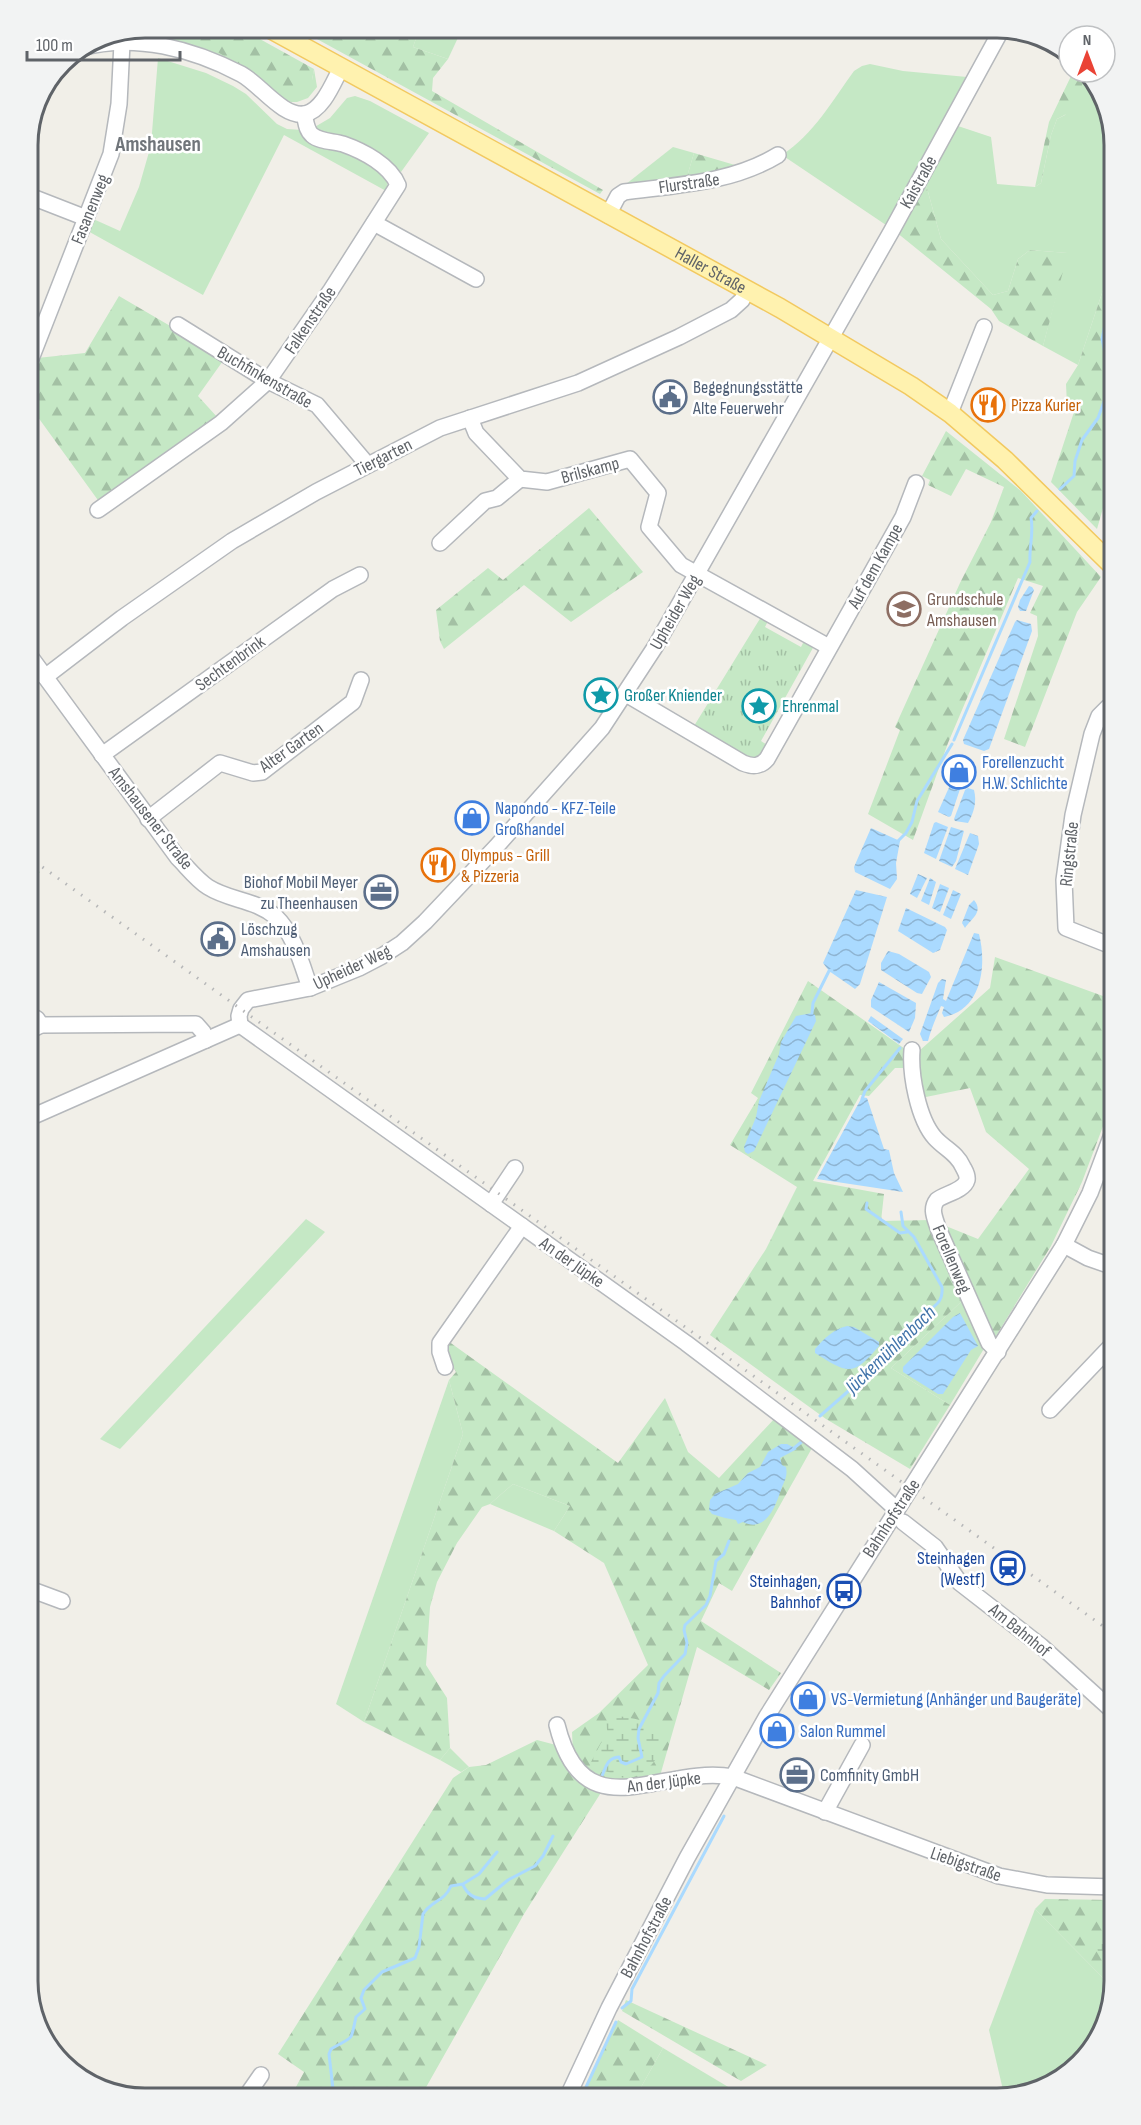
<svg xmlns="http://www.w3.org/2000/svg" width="1141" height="2125" viewBox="0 0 1141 2125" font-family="'Sofia Sans Condensed',sans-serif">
  <defs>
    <pattern id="forest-firs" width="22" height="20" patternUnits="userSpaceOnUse" patternTransform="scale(1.5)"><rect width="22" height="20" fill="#c5e8c5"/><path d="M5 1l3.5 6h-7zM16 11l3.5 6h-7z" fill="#a3c0a4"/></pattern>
    <pattern id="wetland-marsh" width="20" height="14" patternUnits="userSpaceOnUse" patternTransform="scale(1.5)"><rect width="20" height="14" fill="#c5e8c5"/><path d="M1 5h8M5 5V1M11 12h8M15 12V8" fill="none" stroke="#a3c0a4"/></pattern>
    <pattern id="park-tufts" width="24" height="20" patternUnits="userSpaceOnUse" patternTransform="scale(1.5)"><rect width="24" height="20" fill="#c5e8c5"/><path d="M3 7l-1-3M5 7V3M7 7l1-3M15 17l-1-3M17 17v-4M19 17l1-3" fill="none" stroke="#a3c0a4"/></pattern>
    <pattern id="water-waves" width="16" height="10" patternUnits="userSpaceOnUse" patternTransform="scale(1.5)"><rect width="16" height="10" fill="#aadaff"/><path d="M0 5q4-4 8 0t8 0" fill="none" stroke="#8eb4d2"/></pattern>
  </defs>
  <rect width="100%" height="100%" fill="#f1efe8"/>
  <g fill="#c5e8c5">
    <path d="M144 27H172L312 80 314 69 317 87 308 98 297 102H291L280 97 254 76 102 38 101 36Z"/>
    <path d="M420 27H463L448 59 413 47Z"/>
    <path d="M158 58 206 73 233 86 246 94 277 124 287 129 302 130 374 166 387 179 388 192 284 135 203 295 86 230 91 218 120 231 139 187 151 145Z"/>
    <path d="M870 64 903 71 967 77 969 80 886 225 782 155C813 135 833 100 854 71L862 66Z"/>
    <path d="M1085 75 1105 99 1110 125 1109 272 1078 365 1043 346 1067 253 1030 250 1018 259 1008 291 993 295 941 239 925 181 955 125 991 137 997 184 1035 187 1041 183 1051 135 1057 119 1065 115Z"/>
    <path d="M355 96 370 101 429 133 401 172 372 152 324 135 313 128 330 118 347 98Z"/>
    <path d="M673 147 694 153 686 180 621 188Z"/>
    <path d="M27 864 40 872 27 888Z"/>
    <path d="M306 1219 325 1232 120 1449 100 1439Z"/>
    <path d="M963 1300 985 1347 950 1405 891 1368Z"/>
    <path d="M449 1380 463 1434 364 1722 336 1704Z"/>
    <path d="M513 1484 570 1506 554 1531 490 1504Z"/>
    <path d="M450 1748 469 1767 461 1772 440 1760Z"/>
    <path d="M1035 1909 1112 1987 1094 2046 1042 2089 1007 2096 1003 2090 989 2030Z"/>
    <path d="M663 2048 735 2091 732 2098H635Z"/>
  </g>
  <g fill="url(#forest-firs)" fill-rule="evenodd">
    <path d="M173 27H238L314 69 312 80 303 92 292 94Z"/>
    <path d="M295 27H420L413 47 448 59 433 78 432 91 603 190 600 194Z"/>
    <path d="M1073 72H1083C1087 81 1074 106 1066 114 1065 115 1059 118 1057 119L1051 135 1041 183 1035 187 1049 122Z"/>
    <path d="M1110 125 1114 144V470L1097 529 1051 482 1074 412 1067 405 1066 384 1078 365 1109 272Z"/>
    <path d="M694 153 735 165H749L686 180Z"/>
    <path d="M925 181 941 239 993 295 1008 291 1018 259 1030 250 1068 253 1043 346 999 321 991 309 896 232Z"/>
    <path d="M119 296 225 358 198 396 218 418 100 503 27 402V382L37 358 85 353Z"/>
    <path d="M946 431 1021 491 1101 577 1077 612 1025 747 1004 739 1038 636 1037 616 1030 613 1043 586 1018 578 948 743 913 840 868 814 900 730 895 727 960 583 991 522 1004 487 966 469 951 496 928 485 930 480 922 476Z"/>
    <path d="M589 508 643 572 571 622 524 585 444 649 440 641 436 610 488 568 503 580Z"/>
    <path d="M995 957 1114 1000V1097L1082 1182 1051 1246 996 1336 989 1335 963 1300 891 1368 950 1405 910 1469 826 1419 710 1335 766 1249 797 1187 730 1145 758 1098 751 1093 808 981 908 1051H919L990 988ZM895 1068H915L921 1098 970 1088 986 1132 1029 1169 978 1239 931 1220 881 1221 884 1194 813 1181 860 1095 869 1096Z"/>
    <path d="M448 1341 618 1463 665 1398 688 1452 719 1478 775 1418 812 1448 732 1591 719 1583 701 1621 781 1673 769 1690 697 1647 660 1776 625 1781 593 1776 573 1755 572 1732 599 1713 648 1665 604 1563 554 1531 570 1506 513 1484 490 1504 482 1507 457 1543 437 1582 430 1607 426 1665 447 1698 450 1748 440 1760 364 1722 463 1434 449 1380 456 1372 446 1354Z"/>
    <path d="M537 1740 556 1745 602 1791 524 1914 420 2098H290L304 2072 278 2054 453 1778 469 1767 486 1765Z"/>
    <path d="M1045 1899 1114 1900V1981L1112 1987 1035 1909Z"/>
    <path d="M626 2000 767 2065 741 2081 622 2011Z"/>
    <path d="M618 2020 663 2048 635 2098H581Z"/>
    <path d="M995 2088 1003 2090 1007 2096 979 2098Z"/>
  </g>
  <g fill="url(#wetland-marsh)">
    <path d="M617 1716C625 1717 651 1721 656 1726 674 1744 648 1778 627 1778 619 1778 612 1773 605 1771 597 1770 593 1773 590 1764L601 1743 608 1735 606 1723 610 1719Z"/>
    <path d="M1114 1926V1972C1092 1950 1092 1946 1114 1926Z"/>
  </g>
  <path fill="url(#park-tufts)" d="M761 617 768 621 765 627 801 647 804 641 814 646 761 741 769 746 762 756 750 760 694 726Z"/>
  <g fill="url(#water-waves)">
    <path d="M1029 586 1032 587 1034 590 1026 611H1020L1018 607 1020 600Z"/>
    <path d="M1017 620 1031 624 1032 631 989 749 984 751 964 744 963 740 1015 622Z"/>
    <path d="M951 783 958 784 960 789 951 816 949 817 938 812Z"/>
    <path d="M968 788 974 790C977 802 974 812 968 823L955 821 954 819 965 790Z"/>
    <path d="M936 822 948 827 936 859 924 853 934 823Z"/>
    <path d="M951 827 964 831 956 861 952 867 939 861Z"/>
    <path d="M871 828 900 841 896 863 897 879 890 889 855 872 854 867Z"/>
    <path d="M970 833 978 836 979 844 968 875 955 869Z"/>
    <path d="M918 874 927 878 917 898 910 894Z"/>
    <path d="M930 878 936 882 929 905 921 901Z"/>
    <path d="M940 884 949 888 940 912 932 908Z"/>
    <path d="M856 890 887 897 860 984 855 989 829 971 823 963Z"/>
    <path d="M953 890 961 894 951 919 943 915Z"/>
    <path d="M974 900C984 912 971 919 965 928L962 923 969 905Z"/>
    <path d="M906 908 945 927 947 930 940 950 933 953 898 931Z"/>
    <path d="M974 933 979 934C987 965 982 1010 944 1017L942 1013 944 1007 941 1006C936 1018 931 1029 928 1041H923L920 1034 938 983 942 979 946 980 943 999 946 1001Z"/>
    <path d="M888 951 899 954 929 972 931 977 922 994 917 993 881 970V963Z"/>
    <path d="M879 982 916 1003 915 1018 909 1032 871 1007V1000Z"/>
    <path d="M812 1013 815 1015 816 1021 754 1151 748 1154 745 1152 744 1147 756 1117 759 1101 779 1054 781 1042 796 1016Z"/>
    <path d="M871 1016 903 1039 899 1044 868 1021Z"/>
    <path d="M862 1097 867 1098 884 1149 889 1150 894 1173 903 1192 817 1179Z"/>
    <path d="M960 1313 978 1346 971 1350 943 1394H938L903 1372V1367L953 1317Z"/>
    <path d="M847 1326 854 1327 879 1342V1346C853 1377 848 1374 815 1353V1349C824 1339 833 1329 847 1326Z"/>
    <path d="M781 1444H787L797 1449 780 1458 782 1465 786 1467C788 1477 784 1481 781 1490 775 1507 766 1533 743 1522L738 1524 736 1520 725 1518 712 1514 709 1510 710 1500 715 1494 738 1484 748 1473 760 1467 768 1452Z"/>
  </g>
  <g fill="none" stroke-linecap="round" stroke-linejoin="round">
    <g stroke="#aadaff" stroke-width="3">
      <path d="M1114 249V243"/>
      <path d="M1060 489 1074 476 1075 461 1082 440 1098 418 1105 399 1108 382 1107 363 1102 339 1114 281"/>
      <path d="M954 740 1030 562C1029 547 1034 532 1031 518L1037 511"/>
      <path d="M896 843 906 833 912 822 917 801 952 744"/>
      <path d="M812 1013 813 1003 829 971 832 970"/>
      <path d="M862 1099 865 1091 900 1048"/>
      <path d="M867 1203 866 1209 900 1233 907 1232"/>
      <path d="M820 1416 861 1380 928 1311C938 1304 943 1300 942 1287L914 1237 903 1226 901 1212"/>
      <path d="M794 1448 804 1440"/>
      <path d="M602 1776C606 1767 607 1758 619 1757L621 1762 626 1764 642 1757 638 1738 639 1729 658 1693 659 1683 664 1676 685 1654 687 1643 684 1630 685 1625 706 1605 710 1596 716 1561 724 1554 729 1541"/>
      <path d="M463 1885C468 1895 473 1898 485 1899L508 1880 535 1866 543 1856 553 1836"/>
      <path d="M622 2008 631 2001 632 1989 724 1816"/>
      <path d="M334 2098 329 2054 331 2049C355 2035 350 2043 356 2017L365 2009 361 1998 364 1990 382 1972 415 1958 419 1947 423 1914C432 1900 444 1902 451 1886L463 1884 479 1874 497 1852"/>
      <path d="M581 2098 616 2022"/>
    </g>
    <defs>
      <g id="minor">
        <path d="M81 48C135 33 193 49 241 74 260 84 283 118 305 114 323 110 333 83 341 68"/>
        <path d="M27 195 86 218"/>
        <path d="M608 215 618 196 624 192C677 185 732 183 778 155"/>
        <path d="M374 223 476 279"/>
        <path d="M178 325 268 381 317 405 367 464"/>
        <path d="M27 369 111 154 119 104 122 43"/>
        <path d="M950 413 984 327"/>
        <path d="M470 418 476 433 520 479 547 482 630 459 658 493 649 527 681 565 829 647"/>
        <path d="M98 510 221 423 268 381 331 290 398 185C390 165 363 151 343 144 334 141 320 142 312 135 306 130 306 121 304 114"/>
        <path d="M440 543 485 501 497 498 520 479"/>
        <path d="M27 652 178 858C187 867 197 880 208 887 230 901 255 899 276 917 294 934 302 965 310 988"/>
        <path d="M45 677 122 618 232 541 316 492 440 428 578 383 679 337 731 310 742 300 747 290"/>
        <path d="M626 694 743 763C753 767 760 767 767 759L903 517 916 483"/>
        <path d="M102 755 333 589 360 575"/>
        <path d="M148 819 220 763 253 773 262 772 353 702 361 680"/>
        <path d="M1114 947 1066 928 1064 880 1073 815 1092 734 1099 716 1108 707 1114 712"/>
        <path d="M27 1013 37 1019 41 1025"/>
        <path d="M240 1025 239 1016 241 1009 248 1000 310 988 359 968 382 956 402 943 425 922 496 847 602 728 655 647 891 232 1003 27"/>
        <path d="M240 1025 686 1343 852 1469 896 1509"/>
        <path d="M27 1032 41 1025 196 1024 203 1032 206 1040"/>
        <path d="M912 1050C910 1074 918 1119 935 1138 945 1149 957 1153 963 1167 965 1171 968 1175 967 1180 964 1191 944 1194 937 1200 930 1209 935 1218 938 1228L989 1343 998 1352"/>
        <path d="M27 1119 240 1025"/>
        <path d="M491 1204 515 1168"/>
        <path d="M1064 1245 1088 1258 1114 1267"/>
        <path d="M445 1367 440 1352V1343L522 1226"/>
        <path d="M1050 1410 1114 1343"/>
        <path d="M903 1522 935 1547 960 1583 1041 1646 1114 1712"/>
        <path d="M27 1588 62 1601"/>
        <path d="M557 1725C584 1834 660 1764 733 1777L999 1876 1047 1885 1114 1887"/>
        <path d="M825 1812 862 1745"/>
        <path d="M245 2098 261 2075"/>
        <path d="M567 2098 609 2008 687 1858 767 1716 1064 1245 1090 1193 1114 1129"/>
      </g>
      <g id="major">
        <path id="s1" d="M267 27 780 308 911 386 950 413 1005 460 1114 567"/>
      </g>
    </defs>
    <use href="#minor" stroke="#b5b8bc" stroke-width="18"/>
    <use href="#major" stroke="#f2c960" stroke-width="21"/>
    <use href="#minor" stroke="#fff" stroke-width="15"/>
    <use href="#major" stroke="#fff2af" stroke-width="18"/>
    <path stroke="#b6b7b8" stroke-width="3" stroke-dasharray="1.5 8" stroke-linecap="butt" d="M27 856 1114 1634"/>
  </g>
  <defs>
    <symbol id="civic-ring" viewBox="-11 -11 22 22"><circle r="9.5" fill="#fff" stroke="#5c6f8a" stroke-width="1.5"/><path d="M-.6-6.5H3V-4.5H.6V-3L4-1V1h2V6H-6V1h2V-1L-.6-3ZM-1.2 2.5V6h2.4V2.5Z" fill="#5c6f8a"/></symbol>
    <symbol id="restaurant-ring" viewBox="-11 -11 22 22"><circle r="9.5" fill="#fff" stroke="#e8710a" stroke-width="1.5"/><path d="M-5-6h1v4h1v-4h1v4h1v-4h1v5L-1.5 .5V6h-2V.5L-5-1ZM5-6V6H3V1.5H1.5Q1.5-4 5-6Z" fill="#e8710a"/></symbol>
    <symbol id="school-ring" viewBox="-11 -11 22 22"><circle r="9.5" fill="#fff" stroke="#8d6e63" stroke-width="1.5"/><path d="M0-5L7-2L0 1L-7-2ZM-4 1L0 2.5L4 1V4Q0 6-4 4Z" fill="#8d6e63"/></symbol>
    <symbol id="sight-ring" viewBox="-11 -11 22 22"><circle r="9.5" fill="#fff" stroke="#0f9aa8" stroke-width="1.5"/><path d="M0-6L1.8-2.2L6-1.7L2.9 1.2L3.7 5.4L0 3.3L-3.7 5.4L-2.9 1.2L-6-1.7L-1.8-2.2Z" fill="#0f9aa8"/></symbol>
    <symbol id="shop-ring" viewBox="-11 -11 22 22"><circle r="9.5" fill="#fff" stroke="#3f7fe0" stroke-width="1.5"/><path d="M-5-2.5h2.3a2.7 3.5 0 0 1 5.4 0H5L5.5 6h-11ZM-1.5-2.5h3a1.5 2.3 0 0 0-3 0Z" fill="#3f7fe0"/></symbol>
    <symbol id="office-ring" viewBox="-11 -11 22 22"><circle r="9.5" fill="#fff" stroke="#5c6f8a" stroke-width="1.5"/><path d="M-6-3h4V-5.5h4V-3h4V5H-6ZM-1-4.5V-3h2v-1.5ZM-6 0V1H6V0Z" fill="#5c6f8a"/></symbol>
    <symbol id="station-ring" viewBox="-11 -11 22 22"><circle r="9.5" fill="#fff" stroke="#1a4fb4" stroke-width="1.5"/><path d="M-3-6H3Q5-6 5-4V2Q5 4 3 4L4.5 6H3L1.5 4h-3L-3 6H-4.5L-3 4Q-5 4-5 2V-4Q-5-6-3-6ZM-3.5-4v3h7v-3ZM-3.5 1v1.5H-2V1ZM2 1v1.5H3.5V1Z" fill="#1a4fb4"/></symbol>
    <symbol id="bus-ring" viewBox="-11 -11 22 22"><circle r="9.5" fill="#fff" stroke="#1a4fb4" stroke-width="1.5"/><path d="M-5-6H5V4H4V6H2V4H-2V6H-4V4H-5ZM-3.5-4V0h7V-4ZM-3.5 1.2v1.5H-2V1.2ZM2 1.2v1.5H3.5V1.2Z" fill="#1a4fb4"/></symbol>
  </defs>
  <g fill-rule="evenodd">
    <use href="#civic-ring" x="651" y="378" width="38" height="38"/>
    <use href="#restaurant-ring" x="969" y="386" width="38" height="38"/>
    <use href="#school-ring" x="885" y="590" width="38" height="38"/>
    <use href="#sight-ring" x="582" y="676" width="38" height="38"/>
    <use href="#sight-ring" x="740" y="687" width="38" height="38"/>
    <use href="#shop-ring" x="940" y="753" width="38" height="38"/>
    <use href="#shop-ring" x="453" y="799" width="38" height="38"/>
    <use href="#restaurant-ring" x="419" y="846" width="38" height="38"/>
    <use href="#office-ring" x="362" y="873" width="38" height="38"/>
    <use href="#civic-ring" x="199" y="920" width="38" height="38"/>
    <use href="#station-ring" x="989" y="1549" width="38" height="38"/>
    <use href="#bus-ring" x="825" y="1572" width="38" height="38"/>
    <use href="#shop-ring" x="789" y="1680" width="38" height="38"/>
    <use href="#shop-ring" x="758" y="1712" width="38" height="38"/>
    <use href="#office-ring" x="778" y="1756" width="38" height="38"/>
  </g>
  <g text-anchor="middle" stroke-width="5" stroke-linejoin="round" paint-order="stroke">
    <g font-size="18" fill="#5f6368" stroke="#fff">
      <text transform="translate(918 182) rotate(-61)" y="6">Kaistraße</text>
      <text transform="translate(689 183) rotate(-8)" y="6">Flurstraße</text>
      <text transform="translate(90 209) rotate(-68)" y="6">Fasanenweg</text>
      <text dy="6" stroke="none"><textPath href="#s1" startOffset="506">Haller Straße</textPath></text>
      <text transform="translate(310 320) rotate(-56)" y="6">Falkenstraße</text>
      <text transform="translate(265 377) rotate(30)" y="6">Buchfinkenstraße</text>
      <text transform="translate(383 457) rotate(-27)" y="6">Tiergarten</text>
      <text transform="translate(590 470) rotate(-15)" y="6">Brilskamp</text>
      <text transform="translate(875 566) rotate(-61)" y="6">Auf dem Kampe</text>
      <text transform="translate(675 612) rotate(-60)" y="6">Upheider Weg</text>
      <text transform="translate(230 663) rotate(-36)" y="6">Sechtenbrink</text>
      <text transform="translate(291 747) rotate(-35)" y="6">Alter Garten</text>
      <text transform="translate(151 818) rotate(52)" y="6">Amshausener Straße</text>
      <text transform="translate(1069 854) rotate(-84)" y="6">Ringstraße</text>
      <text transform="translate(352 967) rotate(-25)" y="6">Upheider Weg</text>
      <text transform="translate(952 1259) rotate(67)" y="6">Forellenweg</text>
      <text transform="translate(572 1262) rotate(35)" y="6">An der Jüpke</text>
      <text transform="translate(891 1518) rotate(-57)" y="6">Bahnhofstraße</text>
      <text transform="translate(1020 1630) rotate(39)" y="6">Am Bahnhof</text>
      <text transform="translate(664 1782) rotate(-7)" y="6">An der Jüpke</text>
      <text transform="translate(966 1864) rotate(19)" y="6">Liebigstraße</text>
      <text transform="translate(646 1937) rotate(-62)" y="6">Bahnhofstraße</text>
    </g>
    <g font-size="18" fill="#4e5e75" stroke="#fff" text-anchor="start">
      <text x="693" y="393">Begegnungsstätte<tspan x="693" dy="21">Alte Feuerwehr</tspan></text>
      <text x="358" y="888" text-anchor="end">Biohof Mobil Meyer<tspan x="358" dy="21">zu Theenhausen</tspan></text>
      <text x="241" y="935">Löschzug<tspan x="241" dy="21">Amshausen</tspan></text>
      <text x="820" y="1781">Comfinity GmbH</text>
    </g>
    <g font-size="18" fill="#c56008" stroke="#fff" text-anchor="start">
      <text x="1011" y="411">Pizza Kurier</text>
      <text x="461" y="861">Olympus - Grill<tspan x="461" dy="21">&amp; Pizzeria</tspan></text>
    </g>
    <g font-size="18" fill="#785e54" stroke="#fff" text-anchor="start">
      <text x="927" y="605">Grundschule<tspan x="927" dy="21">Amshausen</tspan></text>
    </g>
    <g font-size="18" fill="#0d838f" stroke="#fff" text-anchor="start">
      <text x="624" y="701">Großer Kniender</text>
      <text x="782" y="712">Ehrenmal</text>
    </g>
    <g font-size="18" fill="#366cbe" stroke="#fff" text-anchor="start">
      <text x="982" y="768">Forellenzucht<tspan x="982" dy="21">H.W. Schlichte</tspan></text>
      <text x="495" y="814">Napondo - KFZ-Teile<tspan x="495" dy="21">Großhandel</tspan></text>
      <text x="831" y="1705">VS-Vermietung (Anhänger und Baugeräte)</text>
      <text x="800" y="1737">Salon Rummel</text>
    </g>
    <g font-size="18" fill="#164399" stroke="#fff" text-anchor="end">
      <text x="985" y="1564">Steinhagen<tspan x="985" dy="21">(Westf)</tspan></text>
      <text x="821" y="1587">Steinhagen,<tspan x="821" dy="21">Bahnhof</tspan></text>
    </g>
    <g font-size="20" font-style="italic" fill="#4174aa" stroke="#fff">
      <text transform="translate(890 1349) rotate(-44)" y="7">Jückemühlenbach</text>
    </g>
    <g font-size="21" font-weight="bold" fill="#70757a" stroke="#fff">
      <text x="158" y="151">Amshausen</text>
    </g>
  </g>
  <path d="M0 0H1141V2125H0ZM145 38H997A107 107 0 0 1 1104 145V1981A107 107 0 0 1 997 2088H145A107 107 0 0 1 38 1981V145A107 107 0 0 1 145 38Z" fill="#f2f3f3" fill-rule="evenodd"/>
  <path fill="none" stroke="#5f6368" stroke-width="3" d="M145 38H997A107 107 0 0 1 1104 145V1981A107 107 0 0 1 997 2088H145A107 107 0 0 1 38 1981V145A107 107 0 0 1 145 38Z"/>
  <g transform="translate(1087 54)"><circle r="28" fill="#ffffff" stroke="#bfc1c3" stroke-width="1.5"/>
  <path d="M0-4.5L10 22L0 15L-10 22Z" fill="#ea4335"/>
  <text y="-9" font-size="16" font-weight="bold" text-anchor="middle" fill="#5f6368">N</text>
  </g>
  <path d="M27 51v9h153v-9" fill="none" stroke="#5f6368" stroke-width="3"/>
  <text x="36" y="51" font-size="18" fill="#5f6368" stroke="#ffffff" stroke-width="4.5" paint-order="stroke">100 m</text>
</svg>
